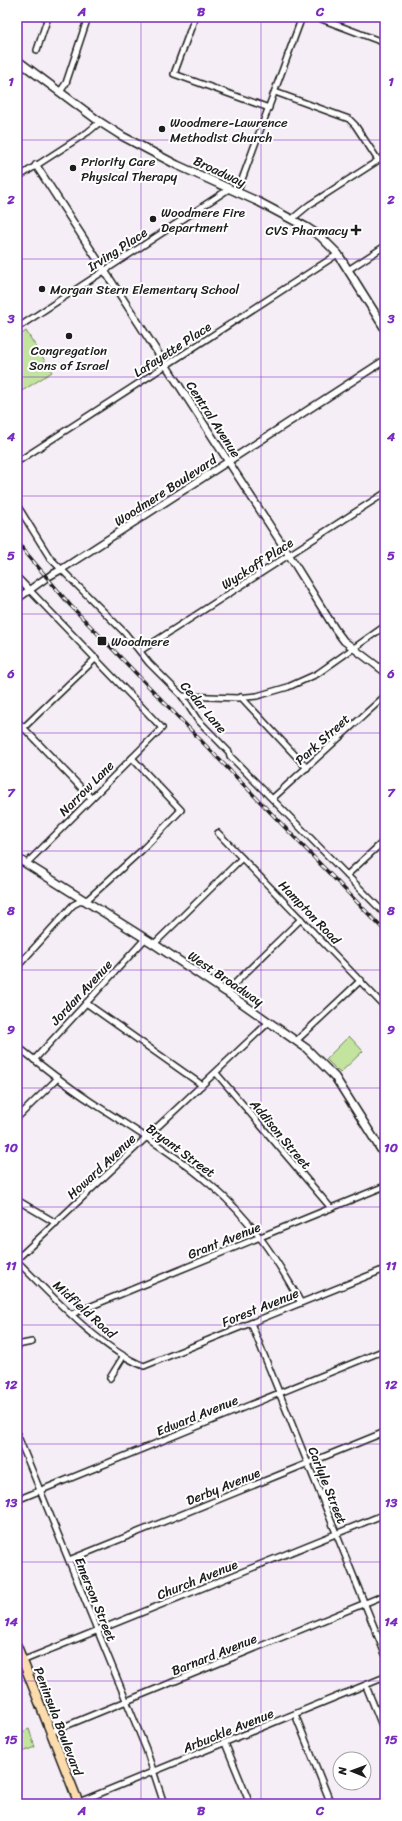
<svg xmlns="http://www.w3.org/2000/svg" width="402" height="1821" viewBox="0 0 402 1821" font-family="Sriracha,sans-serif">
  <rect width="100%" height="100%" fill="#f6eef6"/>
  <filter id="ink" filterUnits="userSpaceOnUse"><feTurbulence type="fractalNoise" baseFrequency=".025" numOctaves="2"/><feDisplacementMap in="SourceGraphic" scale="8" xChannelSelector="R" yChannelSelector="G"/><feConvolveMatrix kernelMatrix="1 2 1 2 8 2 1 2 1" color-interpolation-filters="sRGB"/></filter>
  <g filter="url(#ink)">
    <g fill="#c2e49e" stroke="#6f805d">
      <path d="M26 331 52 372 22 391 17 384V337Z"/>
      <path d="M349 1036 363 1051 340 1073 326 1059Z"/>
      <path d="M29 1729 35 1747 17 1754V1734Z"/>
    </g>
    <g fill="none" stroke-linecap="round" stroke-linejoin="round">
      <defs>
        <g id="minor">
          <path d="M195 17 174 74 269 108"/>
          <path d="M316 17 385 43"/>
          <path d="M37 50 48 17"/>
          <path d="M60 92 66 83 88 17"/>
          <path d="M275 92 349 119 355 125 378 160"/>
          <path d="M17 178 88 132 100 122"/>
          <path d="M237 193 302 17"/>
          <path d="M292 219 309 205 385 156"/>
          <path d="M348 270 385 246"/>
          <path d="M17 328 229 189"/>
          <path d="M17 462 338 254"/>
          <path d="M17 505 50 558 125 633 149 663 182 696 197 719 229 752 230 756 385 914"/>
          <path d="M17 577 162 728 26 864"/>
          <path d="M140 651 385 493"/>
          <path d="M182 696 237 698 257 696 288 687 317 674 385 626"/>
          <path d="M241 697 307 768"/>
          <path d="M17 721 91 798"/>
          <path d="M17 734 96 658"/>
          <path d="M273 798 385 696"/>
          <path d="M218 833 385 1007"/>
          <path d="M347 875 385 840"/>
          <path d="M154 944 242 858"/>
          <path d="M17 967 73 905 83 900 88 899 142 850 181 810 132 758"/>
          <path d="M226 992 301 919"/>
          <path d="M86 1003 202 1085"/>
          <path d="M296 1041 361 980"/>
          <path d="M17 1046C41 1065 64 1084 90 1101 131 1128 174 1153 212 1186 250 1218 277 1259 301 1303"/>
          <path d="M34 1060 145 939"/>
          <path d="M216 1073 331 1208"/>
          <path d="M17 1118 58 1078"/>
          <path d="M379 1147 385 1142"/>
          <path d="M17 1200 56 1223"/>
          <path d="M17 1259 269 1022"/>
          <path d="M17 1261C51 1295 100 1349 144 1366L385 1269"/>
          <path d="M72 1314 385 1186"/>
          <path d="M251 1323 385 1654"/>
          <path d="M17 1345 32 1342"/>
          <path d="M110 1378 123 1357"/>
          <path d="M17 1434 146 1749 164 1804"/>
          <path d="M17 1500 385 1350"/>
          <path d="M69 1560 385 1432"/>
          <path d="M17 1663 385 1514"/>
          <path d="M366 1686 385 1733"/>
          <path d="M295 1714 331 1804"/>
          <path d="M51 1732 385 1595"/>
          <path d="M225 1743 250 1804"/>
          <path d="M79 1802 385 1677"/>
        </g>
        <g id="tertiary">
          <path d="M36 165 289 555 335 629 344 641 385 672"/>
          <path d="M17 599 46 578 62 569 385 360"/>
        </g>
        <g id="secondary">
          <path d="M17 60 100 122 122 136 177 165 259 202 306 227 320 236 338 254 385 329"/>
          <path d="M17 858 154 944 226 992 306 1048 335 1077 385 1156"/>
        </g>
        <path id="primary" d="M17 1646 79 1804"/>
      </defs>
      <use href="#minor" stroke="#1c1c1c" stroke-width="8"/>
      <use href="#tertiary" stroke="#1c1c1c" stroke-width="9"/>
      <use href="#secondary" stroke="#1c1c1c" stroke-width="10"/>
      <use href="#primary" stroke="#1c1c1c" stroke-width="11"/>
      <use href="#minor" stroke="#fff" stroke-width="5"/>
      <use href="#tertiary" stroke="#fff" stroke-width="6"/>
      <use href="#secondary" stroke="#fff" stroke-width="7"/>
      <use href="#primary" stroke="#fcdcac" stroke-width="8"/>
      <defs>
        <path id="rail" d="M17 542 70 605 385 931"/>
      </defs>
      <use href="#rail" stroke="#1c1c1c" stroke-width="3.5"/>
      <use href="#rail" stroke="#fff" stroke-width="2" stroke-dasharray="6" stroke-linecap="butt"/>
    </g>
  </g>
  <path fill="none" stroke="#7b2cbf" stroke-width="1" stroke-opacity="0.55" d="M141 17V1804M261 17V1804M17 140H385M17 259H385M17 377H385M17 496H385M17 614H385M17 733H385M17 851H385M17 970H385M17 1088H385M17 1207H385M17 1325H385M17 1444H385M17 1562H385M17 1681H385"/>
  <g fill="#1c1c1c" stroke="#fff" stroke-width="1.5">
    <circle cx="162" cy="129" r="4"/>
    <circle cx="73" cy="168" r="4"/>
    <circle cx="153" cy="219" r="4"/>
    <path d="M354 224h4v4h4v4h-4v4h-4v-4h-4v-4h4z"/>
    <circle cx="42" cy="289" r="4"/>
    <circle cx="69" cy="336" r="4"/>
    <rect x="97" y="636" width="10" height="10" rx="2"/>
  </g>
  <g text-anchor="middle" stroke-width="4" stroke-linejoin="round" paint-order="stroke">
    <g font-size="13" fill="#1c1c1c" stroke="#fff" text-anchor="start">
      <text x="170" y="127">Woodmere-Lawrence<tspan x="170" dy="15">Methodist Church</tspan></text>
      <text x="81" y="166">Priority Care<tspan x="81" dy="15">Physical Therapy</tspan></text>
      <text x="161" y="217">Woodmere Fire<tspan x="161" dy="15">Department</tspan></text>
      <text x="348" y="235" text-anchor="end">CVS Pharmacy</text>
      <text x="50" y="294">Morgan Stern Elementary School</text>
      <text x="69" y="355" text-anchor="middle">Congregation<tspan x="69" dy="15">Sons of Israel</tspan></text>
      <text x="111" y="646">Woodmere</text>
    </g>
    <g font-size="13" fill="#1c1c1c" stroke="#fff">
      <text transform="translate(220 171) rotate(25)" y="5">Broadway</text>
      <text transform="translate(117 249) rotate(-33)" y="5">Irving Place</text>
      <text transform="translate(172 349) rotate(-33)" y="5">Lafayette Place</text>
      <text transform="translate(214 419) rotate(57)" y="5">Central Avenue</text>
      <text transform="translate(165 490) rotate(-33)" y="5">Woodmere Boulevard</text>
      <text transform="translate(257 563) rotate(-33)" y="5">Wyckoff Place</text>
      <text transform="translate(204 707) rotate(50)" y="5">Cedar Lane</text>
      <text transform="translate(322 739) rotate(-42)" y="5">Park Street</text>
      <text transform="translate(86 788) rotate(-45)" y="5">Narrow Lane</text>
      <text transform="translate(310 912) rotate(46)" y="5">Hampton Road</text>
      <text transform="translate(226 978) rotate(34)" y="5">West Broadway</text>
      <text transform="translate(81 992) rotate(-47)" y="5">Jordan Avenue</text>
      <text transform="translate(281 1134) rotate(50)" y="5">Addison Street</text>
      <text transform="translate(181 1150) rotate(36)" y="5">Bryant Street</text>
      <text transform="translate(101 1166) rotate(-43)" y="5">Howard Avenue</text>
      <text transform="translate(224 1240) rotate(-22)" y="5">Grant Avenue</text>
      <text transform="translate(260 1307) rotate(-22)" y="5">Forest Avenue</text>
      <text transform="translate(85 1309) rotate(42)" y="5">Midfield Road</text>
      <text transform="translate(197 1415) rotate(-22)" y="5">Edward Avenue</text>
      <text transform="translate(328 1485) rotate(68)" y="5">Carlyle Street</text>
      <text transform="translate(223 1486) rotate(-22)" y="5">Derby Avenue</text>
      <text transform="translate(197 1579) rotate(-22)" y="5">Church Avenue</text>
      <text transform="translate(96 1599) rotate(68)" y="5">Emerson Street</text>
      <text transform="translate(214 1654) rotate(-22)" y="5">Barnard Avenue</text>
      <text transform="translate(59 1721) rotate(69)" y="5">Peninsula Boulevard</text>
      <text transform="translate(228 1730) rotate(-22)" y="5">Arbuckle Avenue</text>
    </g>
  </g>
  <rect width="402" height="1821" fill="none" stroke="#fff" stroke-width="44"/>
  <g transform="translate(352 1771) rotate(271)"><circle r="19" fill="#ffffff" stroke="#a4a4a4"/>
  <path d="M0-3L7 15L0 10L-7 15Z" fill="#1c1c1c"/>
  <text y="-6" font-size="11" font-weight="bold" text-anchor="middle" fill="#1c1c1c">N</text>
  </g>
  <rect x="22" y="22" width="358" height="1777" fill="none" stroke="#7b2cbf" stroke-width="1.5"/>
  <g font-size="13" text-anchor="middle" font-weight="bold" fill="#7b2cbf">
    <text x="82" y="16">A</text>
    <text x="201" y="16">B</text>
    <text x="320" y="16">C</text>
    <text x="11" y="86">1</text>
    <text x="391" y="86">1</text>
    <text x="11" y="204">2</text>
    <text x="391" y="204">2</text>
    <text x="11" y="323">3</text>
    <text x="391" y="323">3</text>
    <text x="11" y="441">4</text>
    <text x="391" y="441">4</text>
    <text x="11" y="560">5</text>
    <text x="391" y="560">5</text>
    <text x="11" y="678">6</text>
    <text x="391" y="678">6</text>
    <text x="11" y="797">7</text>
    <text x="391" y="797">7</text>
    <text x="11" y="915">8</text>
    <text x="391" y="915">8</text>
    <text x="11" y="1034">9</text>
    <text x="391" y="1034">9</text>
    <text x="11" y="1152">10</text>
    <text x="391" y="1152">10</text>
    <text x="11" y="1270">11</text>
    <text x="391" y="1270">11</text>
    <text x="11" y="1389">12</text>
    <text x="391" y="1389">12</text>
    <text x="11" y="1507">13</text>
    <text x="391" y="1507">13</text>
    <text x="11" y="1626">14</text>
    <text x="391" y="1626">14</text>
    <text x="11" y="1744">15</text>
    <text x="391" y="1744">15</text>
    <text x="82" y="1815">A</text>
    <text x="201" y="1815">B</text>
    <text x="320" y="1815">C</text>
  </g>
</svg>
